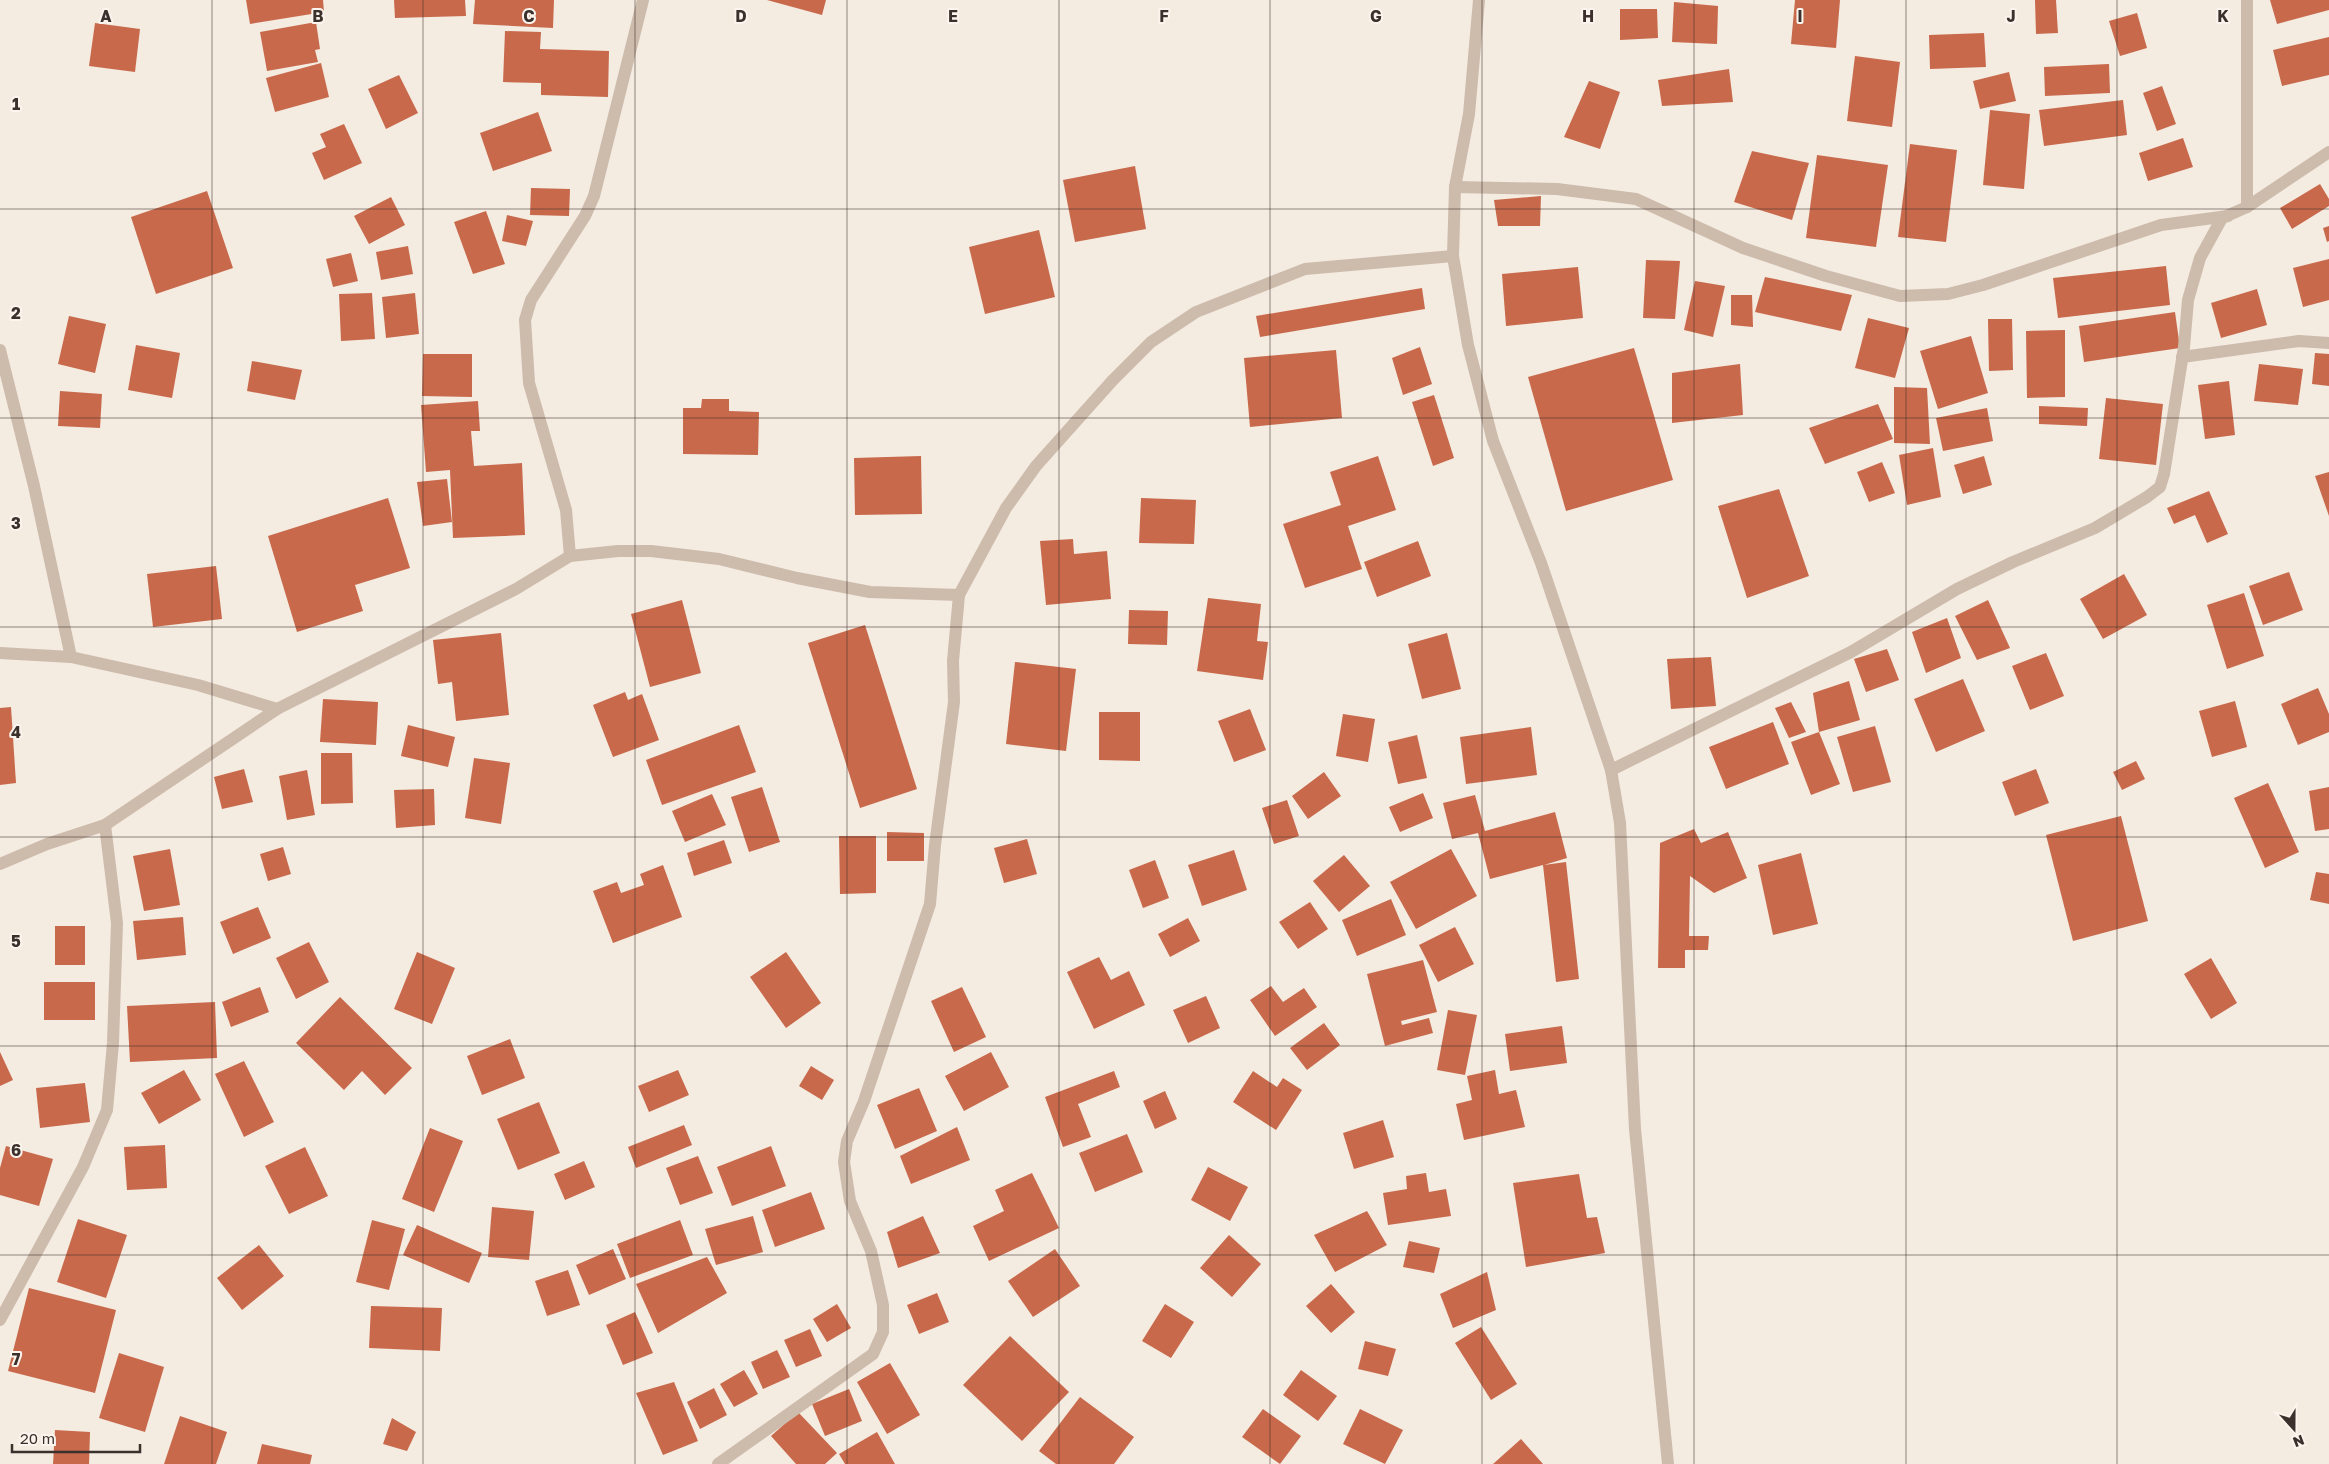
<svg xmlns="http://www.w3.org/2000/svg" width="2329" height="1464" viewBox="0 0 2329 1464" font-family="'Golos Text',sans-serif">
  <rect width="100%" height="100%" fill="#f4ebe1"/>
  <g fill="#c8694b">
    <path d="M246 0H323L324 12 250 24Z"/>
    <path d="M394 0H465L466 16 395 18Z"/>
    <path d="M475 0H554L553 28 473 24Z"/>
    <path d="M767 0H826L822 15Z"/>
    <path d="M1795 0H1840L1836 48 1791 44Z"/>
    <path d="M2035 0H2056L2058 33 2036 34Z"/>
    <path d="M2270 0H2329V10L2277 24Z"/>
    <path d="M1674 2 1718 6 1717 44 1672 42Z"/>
    <path d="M1620 9H1657L1658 38 1620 40Z"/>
    <path d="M2137 13 2147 48 2120 56 2109 21Z"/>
    <path d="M316 22 320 49 315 50 318 62 267 71 260 32Z"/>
    <path d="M95 23 140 29 135 72 89 66Z"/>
    <path d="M505 31 541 32 540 49 609 51 608 97 541 95V83L503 82Z"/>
    <path d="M1984 33 1986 67 1930 69 1929 35Z"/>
    <path d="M2329 37V75L2282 86 2273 50Z"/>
    <path d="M1855 56 1900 62 1892 127 1847 121Z"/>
    <path d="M321 63 329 97 275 112 266 78Z"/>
    <path d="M2109 64 2110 93 2045 96 2044 67Z"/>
    <path d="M1729 69 1733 102 1662 106 1658 80Z"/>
    <path d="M2009 72 2016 101 1980 109 1973 81Z"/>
    <path d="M399 75 418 113 386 129 368 89Z"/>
    <path d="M1589 81 1620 92 1600 149 1564 137Z"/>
    <path d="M2162 86 2176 124 2157 131 2143 93Z"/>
    <path d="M2123 100 2127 135 2044 146 2039 110Z"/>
    <path d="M1990 110 2030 114 2024 189 1983 185Z"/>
    <path d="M538 112 552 151 493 171 480 133Z"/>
    <path d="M344 124 362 163 324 180 312 153 326 147 320 134Z"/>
    <path d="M2183 138 2193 167 2148 181 2139 153Z"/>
    <path d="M1910 144 1957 150 1946 242 1898 237Z"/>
    <path d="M1752 151 1809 163 1792 220 1734 202Z"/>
    <path d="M1817 155 1888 165 1876 247 1806 238Z"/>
    <path d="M1135 166 1146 229 1075 242 1063 180Z"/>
    <path d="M2320 184 2329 199V206L2292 229 2280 208Z"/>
    <path d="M531 188 570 189 569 216 530 215Z"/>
    <path d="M207 191 233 268 156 294 131 217Z"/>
    <path d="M1541 196 1540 226H1498L1494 200Z"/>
    <path d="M391 197 405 225 369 244 354 216Z"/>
    <path d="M486 211 505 264 473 274 454 222Z"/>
    <path d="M507 215 533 221 526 246 502 241Z"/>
    <path d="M2329 226V241L2327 242 2323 228Z"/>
    <path d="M1039 230 1055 297 985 314 969 247Z"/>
    <path d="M408 246 413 274 381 280 376 252Z"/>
    <path d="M351 253 358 281 333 287 326 259Z"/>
    <path d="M2329 259V300L2303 307 2293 268Z"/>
    <path d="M1646 260 1680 261 1675 319 1643 318Z"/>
    <path d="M2166 266 2170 305 2058 318 2053 278Z"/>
    <path d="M1578 267 1583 318 1506 326 1502 274Z"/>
    <path d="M1765 277 1852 295 1841 331 1755 312Z"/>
    <path d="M1695 281 1725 286 1713 337 1684 330Z"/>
    <path d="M1422 288 1425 309 1260 337 1256 316Z"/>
    <path d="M2257 289 2267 325 2221 338 2211 303Z"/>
    <path d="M372 293 375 339 341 341 339 294Z"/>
    <path d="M415 293 419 334 386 338 382 297Z"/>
    <path d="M1731 295H1752L1753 327 1731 325Z"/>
    <path d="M2175 312 2180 348 2084 362 2079 326Z"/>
    <path d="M69 316 106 324 95 373 58 364Z"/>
    <path d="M1868 318 1909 328 1895 378 1855 368Z"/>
    <path d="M1988 319H2012L2013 370 1989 371Z"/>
    <path d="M2065 330V397L2027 398 2026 331Z"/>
    <path d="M1971 336 1988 393 1938 409 1920 351Z"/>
    <path d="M136 345 180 353 172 398 128 390Z"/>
    <path d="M1420 347 1432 384 1403 395 1392 358Z"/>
    <path d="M1634 348 1673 480 1566 511 1528 377Z"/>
    <path d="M1336 350 1342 418 1250 427 1244 358Z"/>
    <path d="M2315 353 2329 354V386L2312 384Z"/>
    <path d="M423 354H472V397L422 396Z"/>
    <path d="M252 361 302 370 295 400 247 391Z"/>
    <path d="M1740 364 1743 415 1672 423V373Z"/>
    <path d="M2259 364 2303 369 2298 405 2254 401Z"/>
    <path d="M2229 381 2235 435 2205 439 2198 385Z"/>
    <path d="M1894 387 1927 388 1930 444 1894 443Z"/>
    <path d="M60 391 102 394 100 428 58 426Z"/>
    <path d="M1434 395 1454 458 1433 466 1412 402Z"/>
    <path d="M2106 398 2163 404 2156 465 2099 459Z"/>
    <path d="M702 399H729V411L759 412 758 455 683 454V408H701Z"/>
    <path d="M478 401 480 431H471L474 466 522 463 525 535 453 538 450 470 426 472 421 405Z"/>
    <path d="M1878 404 1893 439 1825 464 1809 428Z"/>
    <path d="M2039 406 2088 408 2087 426 2039 424Z"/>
    <path d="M1987 408 1993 441 1943 451 1936 418Z"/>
    <path d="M1933 448 1941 497 1907 505 1899 455Z"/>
    <path d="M921 456 922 514 855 515 854 458Z"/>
    <path d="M1378 456 1396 510 1348 526 1362 569 1305 588 1283 524 1341 505 1330 472Z"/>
    <path d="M1984 456 1992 485 1963 494 1954 465Z"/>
    <path d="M1882 462 1895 493 1869 502 1857 472Z"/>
    <path d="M2329 472V516L2315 476Z"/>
    <path d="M447 479 452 522 423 526 417 482Z"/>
    <path d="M1779 489 1809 576 1747 598 1718 506Z"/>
    <path d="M2209 491 2228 534 2207 543 2195 515 2174 524 2167 508Z"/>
    <path d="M388 498 410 568 355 585 363 611 297 632 268 536Z"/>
    <path d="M1141 498 1196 500 1194 544 1139 543Z"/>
    <path d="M1073 539 1074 554 1107 551 1111 599 1046 605 1040 541Z"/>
    <path d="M1418 541 1431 576 1377 597 1364 562Z"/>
    <path d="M216 566 222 619 153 627 147 574Z"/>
    <path d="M2289 572 2303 610 2263 625 2249 586Z"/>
    <path d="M2124 574 2147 615 2103 639 2080 599Z"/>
    <path d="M2244 593 2264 656 2227 669 2207 605Z"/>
    <path d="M1208 598 1261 604 1257 641 1268 642 1263 680 1197 671Z"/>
    <path d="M682 600 701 673 650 687 631 614Z"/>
    <path d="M1988 600 2010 648 1977 660 1955 616Z"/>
    <path d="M1129 610 1168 611 1167 645 1128 644Z"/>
    <path d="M1947 618 1961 658 1926 673 1912 632Z"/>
    <path d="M865 625 917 789 860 808 808 643Z"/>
    <path d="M501 633 509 715 456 721 452 682 438 684 433 640Z"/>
    <path d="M1447 633 1461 689 1422 699 1408 644Z"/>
    <path d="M1887 649 1899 680 1866 692 1854 659Z"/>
    <path d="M2046 653 2064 696 2030 710 2012 666Z"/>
    <path d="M1711 657 1716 706 1671 709 1667 659Z"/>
    <path d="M1015 662 1076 669 1066 751 1006 744Z"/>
    <path d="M1963 679 1985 731 1936 752 1914 699Z"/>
    <path d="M1849 681 1860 720 1819 732 1813 693Z"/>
    <path d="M2318 688 2329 714V732L2298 745 2281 704Z"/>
    <path d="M625 692 628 700 642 694 659 740 613 757 593 705Z"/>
    <path d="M323 699 378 702 376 745 320 742Z"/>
    <path d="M2235 701 2247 747 2212 757 2199 711Z"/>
    <path d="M1791 702 1806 732 1789 738 1775 708Z"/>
    <path d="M11 707 16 783 0 785V708Z"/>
    <path d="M1250 709 1266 750 1234 762 1218 721Z"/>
    <path d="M1099 712H1140V761L1099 760Z"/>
    <path d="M1343 714 1375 719 1368 762 1336 756Z"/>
    <path d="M1773 722 1789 764 1726 789 1709 747Z"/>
    <path d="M408 725 455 737 448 767 401 756Z"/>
    <path d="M739 725 756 772 662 805 646 760Z"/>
    <path d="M1875 726 1891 782 1853 792 1837 737Z"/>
    <path d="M1531 727 1537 775 1466 784 1460 737Z"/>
    <path d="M1819 732 1840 784 1811 795 1791 742Z"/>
    <path d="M1417 735 1427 778 1398 784 1388 742Z"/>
    <path d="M321 753H352L353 803 321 804Z"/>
    <path d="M474 758 510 763 501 824 465 818Z"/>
    <path d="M2136 761 2145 779 2122 790 2113 772Z"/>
    <path d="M244 769 253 802 222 809 214 777Z"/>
    <path d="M2036 769 2049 803 2015 816 2002 782Z"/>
    <path d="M307 770 315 815 287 820 279 776Z"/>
    <path d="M1324 772 1341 796 1308 819 1292 796Z"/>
    <path d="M2268 783 2299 852 2265 868 2234 798Z"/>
    <path d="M762 787 780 842 749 852 731 797Z"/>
    <path d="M2329 787V829L2315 831 2309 791Z"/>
    <path d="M434 789 435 825 396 828 394 790Z"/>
    <path d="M1423 793 1433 818 1400 832 1389 807Z"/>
    <path d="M712 794 726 825 685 842 672 811Z"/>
    <path d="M1475 795 1485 831 1555 812 1567 858 1544 865 1566 862 1579 979 1556 982 1543 865 1490 879 1478 833 1452 839 1443 803Z"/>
    <path d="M1287 800 1299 836 1274 844 1262 808Z"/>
    <path d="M2121 816 2148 921 2073 941 2046 835Z"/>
    <path d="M1694 829 1701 843 1728 832 1747 878 1714 893 1690 876 1689 936H1709L1708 950H1685V968H1658L1660 843Z"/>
    <path d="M887 832 924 833V861H887Z"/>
    <path d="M839 836H876V893L840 894Z"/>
    <path d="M1027 839 1037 874 1004 883 994 848Z"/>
    <path d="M724 840 732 863 694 876 687 853Z"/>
    <path d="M283 847 291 874 268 881 260 854Z"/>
    <path d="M170 849 180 905 144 911 133 856Z"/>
    <path d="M1451 849 1477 896 1416 929 1390 882Z"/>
    <path d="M1234 850 1247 890 1202 906 1188 865Z"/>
    <path d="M1801 853 1818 924 1773 935 1758 865Z"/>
    <path d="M1344 855 1370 886 1339 912 1313 881Z"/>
    <path d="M1155 860 1169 898 1143 908 1129 870Z"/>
    <path d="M663 865 682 917 613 943 593 891 617 882 621 893 644 885 640 874Z"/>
    <path d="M2316 872 2329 874V904L2310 900Z"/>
    <path d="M1391 899 1406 935 1357 956 1342 920Z"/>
    <path d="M1310 902 1328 929 1298 949 1279 922Z"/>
    <path d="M258 907 271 938 233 954 220 922Z"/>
    <path d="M183 917 186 955 137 960 133 921Z"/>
    <path d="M1188 918 1200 941 1170 957 1158 934Z"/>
    <rect x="55" y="926" width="30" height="39"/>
    <path d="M1455 927 1474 964 1438 982 1419 945Z"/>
    <path d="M309 942 329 982 296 999 276 958Z"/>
    <path d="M417 952 455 968 432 1024 394 1009Z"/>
    <path d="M786 952 821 1003 786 1028 750 977Z"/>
    <path d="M1099 957 1111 980 1129 971 1145 1005 1094 1029 1067 972Z"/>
    <path d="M2211 958 2237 1003 2211 1019 2184 974Z"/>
    <path d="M1423 960 1437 1012 1401 1021 1402 1025 1429 1018 1433 1033 1385 1046 1367 974Z"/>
    <rect x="44" y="982" width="51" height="38"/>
    <path d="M1271 986 1283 1002 1304 988 1317 1007 1275 1036 1250 1000Z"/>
    <path d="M260 987 269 1012 231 1027 222 1002Z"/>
    <path d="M962 987 986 1037 954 1052 931 1001Z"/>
    <path d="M1206 996 1220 1028 1188 1043 1173 1010Z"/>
    <path d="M340 997 412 1068 385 1095 362 1071 344 1090 296 1043Z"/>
    <path d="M215 1002 217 1058 130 1062 127 1006Z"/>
    <path d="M1448 1010 1477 1015 1465 1075 1437 1070Z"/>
    <path d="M1324 1023 1340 1045 1307 1070 1290 1048Z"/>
    <path d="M1562 1026 1567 1063 1510 1071 1505 1034Z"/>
    <path d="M510 1039 525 1078 482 1095 467 1056Z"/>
    <path d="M0 1052 13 1080 0 1086Z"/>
    <path d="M991 1052 1009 1087 964 1111 945 1076Z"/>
    <path d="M244 1061 274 1122 244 1137 215 1074Z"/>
    <path d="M811 1066 834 1080 822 1100 799 1086Z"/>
    <path d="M184 1070 201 1100 159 1124 141 1093Z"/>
    <path d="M678 1070 689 1095 649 1112 638 1086Z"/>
    <path d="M1495 1070 1499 1094 1516 1090 1525 1127 1464 1140 1456 1104 1472 1100 1467 1076Z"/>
    <path d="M1114 1071 1120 1087 1078 1104 1091 1137 1063 1147 1045 1097Z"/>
    <path d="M1253 1071 1277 1087 1283 1078 1302 1090 1276 1130 1233 1102Z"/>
    <path d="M85 1083 90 1122 40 1128 36 1088Z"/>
    <path d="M919 1088 937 1131 895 1149 877 1105Z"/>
    <path d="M1165 1091 1177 1119 1155 1129 1143 1101Z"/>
    <path d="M539 1102 560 1153 518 1170 497 1119Z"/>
    <path d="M1383 1120 1394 1157 1354 1169 1343 1133Z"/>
    <path d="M684 1125 692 1145 636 1168 628 1147Z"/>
    <path d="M957 1127 970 1160 911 1184 900 1156Z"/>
    <path d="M430 1128 463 1141 434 1212 402 1199Z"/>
    <path d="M1127 1134 1143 1172 1095 1192 1079 1153Z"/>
    <path d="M165 1145 167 1188 127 1190 124 1147Z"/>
    <path d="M6 1146 53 1159 39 1206 0 1195V1168Z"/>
    <path d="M771 1146 786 1186 732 1206 717 1167Z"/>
    <path d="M305 1147 328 1196 289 1214 265 1166Z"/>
    <path d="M698 1156 713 1193 680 1205 666 1168Z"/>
    <path d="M584 1161 595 1187 565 1200 554 1174Z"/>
    <path d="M1208 1167 1248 1187 1230 1221 1191 1200Z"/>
    <path d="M1032 1173 1059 1228 989 1261 973 1226 1004 1211 995 1190Z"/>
    <path d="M1426 1173 1429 1192 1446 1189 1451 1216 1388 1225 1383 1193 1407 1189 1406 1176Z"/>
    <path d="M1579 1174 1587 1218 1597 1217 1605 1253 1526 1267 1513 1183Z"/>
    <path d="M811 1192 825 1229 775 1247 762 1210Z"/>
    <path d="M492 1207 534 1211 529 1260 488 1257Z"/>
    <path d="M1367 1211 1387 1245 1335 1272 1314 1235Z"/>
    <path d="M753 1216 763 1252 716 1265 705 1229Z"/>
    <path d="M923 1216 940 1253 898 1268 887 1232Z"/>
    <path d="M78 1219 127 1235 106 1298 57 1282Z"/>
    <path d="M372 1220 405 1229 389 1290 356 1282Z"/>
    <path d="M680 1220 693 1255 630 1278 617 1244Z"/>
    <path d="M417 1225 482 1253 469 1283 403 1255Z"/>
    <path d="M1229 1235 1261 1264 1232 1297 1200 1268Z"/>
    <path d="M1409 1241 1440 1248 1434 1273 1403 1267Z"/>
    <path d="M259 1245 284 1276 242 1310 217 1278Z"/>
    <path d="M613 1249 626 1279 589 1295 576 1265Z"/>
    <path d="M1055 1249 1080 1286 1033 1317 1008 1281Z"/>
    <path d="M707 1257 727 1293 658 1333 636 1284Z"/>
    <path d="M568 1270 580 1305 547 1316 535 1281Z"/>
    <path d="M1487 1272 1496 1310 1453 1328 1440 1294Z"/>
    <path d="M1331 1284 1355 1312 1331 1333 1306 1306Z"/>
    <path d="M29 1288 116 1310 95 1393 8 1371Z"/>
    <path d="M937 1293 949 1322 919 1334 907 1305Z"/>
    <path d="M837 1304 851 1328 827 1342 813 1319Z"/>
    <path d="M1165 1304 1194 1322 1171 1358 1142 1341Z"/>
    <path d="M371 1306 442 1308 440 1351 369 1348Z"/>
    <path d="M635 1312 653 1353 623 1365 606 1325Z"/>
    <path d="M1481 1327 1517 1384 1491 1400 1455 1343Z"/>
    <path d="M810 1329 822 1356 796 1367 784 1340Z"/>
    <path d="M1010 1336 1069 1392 1022 1441 963 1385Z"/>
    <path d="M1365 1341 1396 1349 1388 1376 1358 1369Z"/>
    <path d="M777 1350 790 1377 763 1389 751 1362Z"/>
    <path d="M119 1353 164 1367 145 1432 99 1418Z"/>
    <path d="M890 1363 920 1415 887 1434 857 1382Z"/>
    <path d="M744 1370 758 1394 734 1407 720 1384Z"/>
    <path d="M1301 1370 1337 1396 1318 1421 1283 1395Z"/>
    <path d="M674 1382 698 1441 663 1455 636 1393Z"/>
    <path d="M714 1388 727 1415 700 1429 687 1402Z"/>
    <path d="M849 1389 862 1421 825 1436 812 1404Z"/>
    <path d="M1080 1397 1134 1437 1114 1464H1056L1039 1451Z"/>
    <path d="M1263 1409 1301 1436 1280 1464 1242 1437Z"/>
    <path d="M1360 1409 1403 1430 1385 1464 1343 1444Z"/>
    <path d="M798 1412 837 1453 825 1464H796L771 1436Z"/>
    <path d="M180 1416 227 1432 216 1464H164Z"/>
    <path d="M392 1418 416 1432 407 1451 383 1444Z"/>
    <path d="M55 1430 90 1432 89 1464H53Z"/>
    <path d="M877 1432 895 1464H845L839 1454Z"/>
    <path d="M1521 1439 1543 1464H1493Z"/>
    <path d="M262 1444 312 1455 310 1464H257Z"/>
  </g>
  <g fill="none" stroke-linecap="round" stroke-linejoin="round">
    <g stroke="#cdbbac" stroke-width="12">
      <path d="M1479 0 1469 114 1455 187 1453 256 1468 345 1493 441 1541 563 1611 770 1620 823 1635 1129 1668 1464"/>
      <path d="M1455 187 1557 189 1636 199 1743 248 1826 276 1900 296 1948 294 1983 285 2161 225 2228 216"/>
      <path d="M2247 207V0"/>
      <path d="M0 350 34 486 71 657"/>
      <path d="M2182 357 2299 341 2329 343"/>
      <path d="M570 556 566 510 529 383 525 320 531 300 585 216 594 196 643 0"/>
      <path d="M0 653 71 657 198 685 277 709"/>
      <path d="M1611 770 1851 652 1957 589 2013 562 2095 528 2147 497 2160 487 2164 474 2184 347 2188 300 2200 258 2222 218 2247 207 2329 152"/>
      <path d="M0 864 47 844 105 825 277 709 516 589 570 556 618 551H651L719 559 797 578 870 592 959 595"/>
      <path d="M0 1320 83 1167 107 1110 113 1043 117 923 105 825"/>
      <path d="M718 1464 873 1354 883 1332V1305L871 1251 850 1201 844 1162 847 1141 864 1101 930 904 935 845 954 702 953 661 959 595 1006 508 1036 466 1112 381 1151 342 1196 312 1305 269 1453 256"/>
    </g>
  </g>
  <path fill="none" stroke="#3b302b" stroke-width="1" stroke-opacity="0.55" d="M212 0V1464M423 0V1464M635 0V1464M847 0V1464M1059 0V1464M1270 0V1464M1482 0V1464M1694 0V1464M1906 0V1464M2117 0V1464M0 209H2329M0 418H2329M0 627H2329M0 837H2329M0 1046H2329M0 1255H2329"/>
  <g font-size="16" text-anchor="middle" font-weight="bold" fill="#3b302b" stroke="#fbf5ee" stroke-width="4" stroke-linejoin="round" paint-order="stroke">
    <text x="106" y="22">A</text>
    <text x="318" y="22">B</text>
    <text x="529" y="22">C</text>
    <text x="741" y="22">D</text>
    <text x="953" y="22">E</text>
    <text x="1164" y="22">F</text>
    <text x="1376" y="22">G</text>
    <text x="1588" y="22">H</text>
    <text x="1800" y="22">I</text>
    <text x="2011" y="22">J</text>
    <text x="2223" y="22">K</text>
    <text x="16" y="110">1</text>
    <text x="16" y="319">2</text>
    <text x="16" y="529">3</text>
    <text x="16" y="738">4</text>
    <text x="16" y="947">5</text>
    <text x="16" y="1156">6</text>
    <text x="16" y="1365">7</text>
  </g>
  <g transform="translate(2294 1429) rotate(159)" stroke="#fbf5ee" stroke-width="4" paint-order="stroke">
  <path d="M0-4L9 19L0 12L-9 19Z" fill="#3b302b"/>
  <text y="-8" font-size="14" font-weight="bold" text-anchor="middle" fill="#3b302b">N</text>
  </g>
  <path d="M12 1444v8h128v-8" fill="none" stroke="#3b302b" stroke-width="2.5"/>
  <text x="20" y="1444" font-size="15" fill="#3b302b" stroke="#fbf5ee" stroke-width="4" paint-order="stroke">20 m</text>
</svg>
